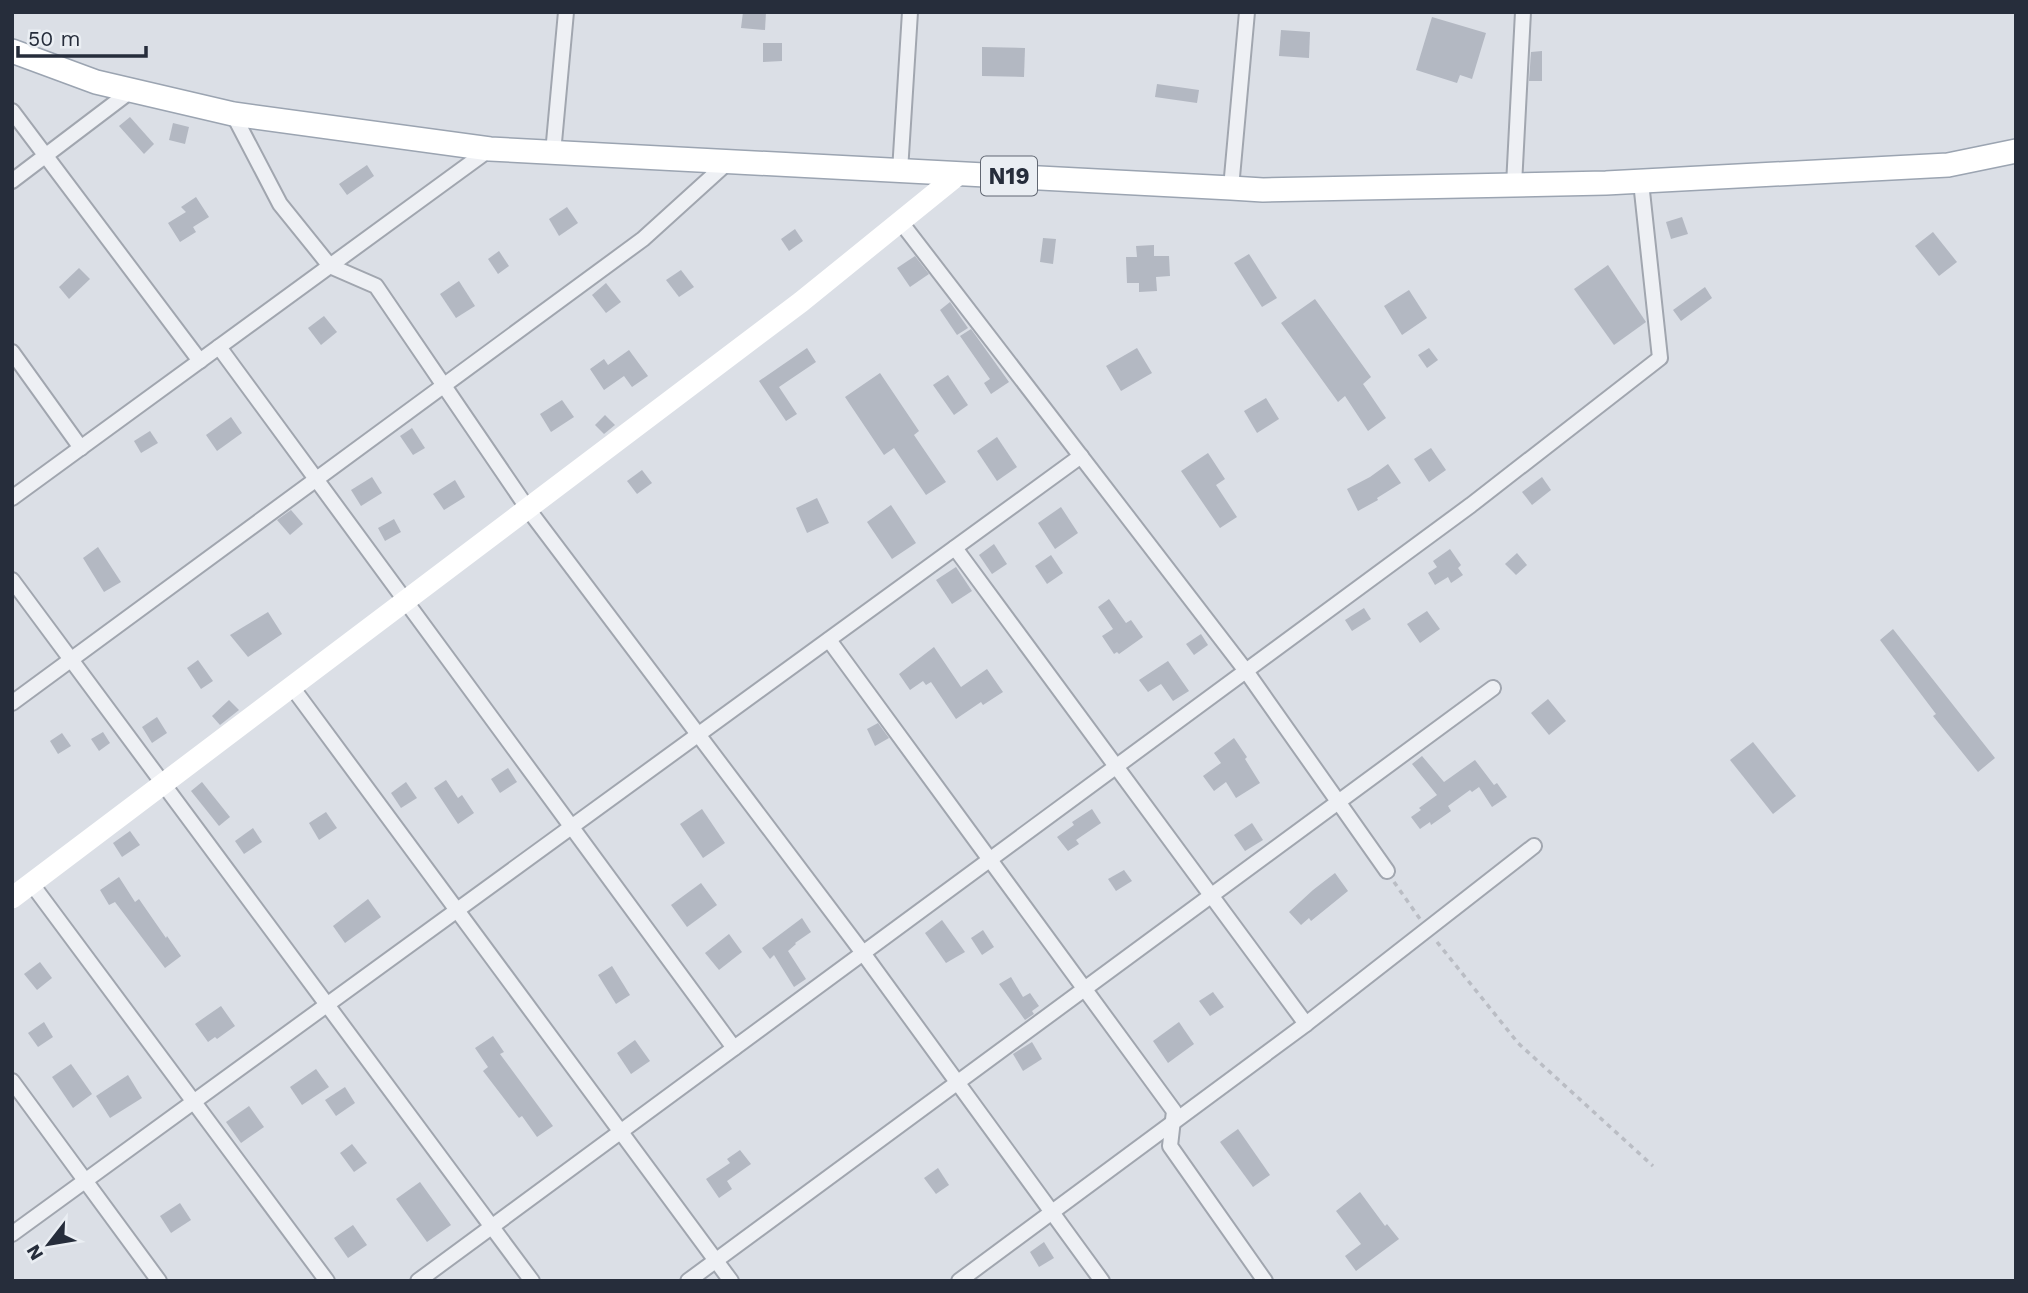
<svg xmlns="http://www.w3.org/2000/svg" width="2028" height="1293" viewBox="0 0 2028 1293" font-family="'Work Sans',sans-serif">
  <rect width="100%" height="100%" fill="#dbdfe6"/>
  <g fill="#b3b8c2">
    <path d="M743 12H766L765 30 741 28Z"/>
    <path d="M1432 17 1486 33 1472 79 1460 75 1457 83 1416 70Z"/>
    <path d="M1281 30 1310 32 1309 58 1279 56Z"/>
    <path d="M763 43H782V61L763 62Z"/>
    <path d="M982 47 1025 48 1024 77 982 76Z"/>
    <path d="M1542 51V81H1529L1531 52Z"/>
    <path d="M1157 84 1199 90 1197 103 1155 97Z"/>
    <path d="M130 117 154 144 144 154 119 126Z"/>
    <path d="M173 123 189 127 185 144 169 140Z"/>
    <path d="M367 165 374 176 347 195 339 184Z"/>
    <path d="M196 197 209 217 193 227 196 232 180 242 168 223 186 212 181 207Z"/>
    <path d="M567 207 578 223 559 236 549 219Z"/>
    <path d="M1682 217 1688 234 1671 239 1666 222Z"/>
    <path d="M795 229 803 241 789 251 781 239Z"/>
    <path d="M1933 232 1957 262 1939 276 1915 246Z"/>
    <path d="M1043 238 1056 239 1053 264 1040 262Z"/>
    <path d="M1154 245V256H1169L1170 276 1156 277 1157 291 1139 292V283H1127L1126 257H1137L1136 246Z"/>
    <path d="M499 251 509 266 498 274 488 259Z"/>
    <path d="M1249 254 1277 298 1262 307 1234 263Z"/>
    <path d="M915 256 929 274 910 287 897 268Z"/>
    <path d="M1608 265 1646 322 1614 345 1574 289Z"/>
    <path d="M79 268 90 279 69 299 59 287Z"/>
    <path d="M681 270 694 287 679 297 666 280Z"/>
    <path d="M459 281 475 306 456 318 440 294Z"/>
    <path d="M606 283 621 302 606 313 592 295Z"/>
    <path d="M1705 287 1712 298 1681 321 1673 310Z"/>
    <path d="M1409 290 1427 318 1402 335 1384 306Z"/>
    <path d="M1315 299 1371 377 1363 384 1386 418 1368 431 1345 396 1338 402 1281 323Z"/>
    <path d="M950 302 968 328 957 335 940 310Z"/>
    <path d="M324 316 337 332 321 345 308 328Z"/>
    <path d="M971 329 1009 382 991 394 984 383 990 379 960 336Z"/>
    <path d="M807 348 816 362 779 387 797 414 786 421 759 381Z"/>
    <path d="M1137 348 1152 373 1121 391 1106 366Z"/>
    <path d="M1429 348 1438 360 1427 368 1418 355Z"/>
    <path d="M629 350 648 376 632 387 624 376 604 390 590 369 604 359 608 365Z"/>
    <path d="M880 373 919 431 914 435 946 482 926 495 894 448 884 455 845 397Z"/>
    <path d="M948 375 968 405 954 415 933 385Z"/>
    <path d="M1266 398 1279 419 1257 433 1244 411Z"/>
    <path d="M562 400 574 417 551 432 540 414Z"/>
    <path d="M605 415 615 425 604 434 595 425Z"/>
    <path d="M231 417 242 433 217 451 206 435Z"/>
    <path d="M412 428 425 448 413 455 400 436Z"/>
    <path d="M150 431 158 443 141 453 134 441Z"/>
    <path d="M997 437 1017 467 997 481 977 451Z"/>
    <path d="M1431 448 1446 470 1429 482 1414 459Z"/>
    <path d="M1208 453 1225 479 1216 485 1237 517 1220 528 1181 471Z"/>
    <path d="M1388 464 1401 483 1377 498 1378 500 1358 511 1347 489 1370 477Z"/>
    <path d="M642 470 652 483 637 494 627 481Z"/>
    <path d="M372 477 382 493 361 506 351 490Z"/>
    <path d="M1542 477 1551 490 1532 505 1522 492Z"/>
    <path d="M455 480 465 497 444 510 433 494Z"/>
    <path d="M817 498 829 523 807 533 796 508Z"/>
    <path d="M891 505 916 543 892 559 867 522Z"/>
    <path d="M1061 507 1078 533 1055 549 1038 523Z"/>
    <path d="M291 510 303 524 290 535 277 520Z"/>
    <path d="M394 519 401 532 385 541 378 528Z"/>
    <path d="M994 544 1007 564 992 574 979 555Z"/>
    <path d="M98 547 121 582 104 592 83 558Z"/>
    <path d="M1450 549 1461 565 1458 568 1463 575 1451 583 1448 577 1435 585 1428 573 1437 567 1433 561Z"/>
    <path d="M1517 553 1527 565 1516 575 1505 564Z"/>
    <path d="M1051 555 1063 573 1047 584 1035 566Z"/>
    <path d="M956 567 972 591 952 604 936 580Z"/>
    <path d="M1109 599 1126 623 1131 620 1143 637 1119 654 1117 652 1114 654 1102 636 1113 629 1098 607Z"/>
    <path d="M1364 608 1371 619 1352 631 1345 620Z"/>
    <path d="M1427 611 1440 629 1420 643 1407 624Z"/>
    <path d="M268 612 282 634 248 657 230 635Z"/>
    <path d="M1893 629 1995 758 1978 772 1933 716 1936 714 1880 640Z"/>
    <path d="M1201 634 1208 645 1194 655 1186 644Z"/>
    <path d="M934 647 961 687 987 669 1003 692 983 705 981 702 956 719 931 682 926 685 923 681 910 690 899 674Z"/>
    <path d="M198 660 213 681 201 689 187 668Z"/>
    <path d="M1168 661 1189 691 1173 701 1161 684 1148 692 1139 680Z"/>
    <path d="M1548 699 1566 721 1549 735 1531 713Z"/>
    <path d="M229 700 239 710 220 725 212 716Z"/>
    <path d="M157 717 167 733 152 743 142 727Z"/>
    <path d="M878 723 889 738 875 746 867 729Z"/>
    <path d="M103 732 110 743 99 751 91 739Z"/>
    <path d="M62 733 71 746 58 754 50 741Z"/>
    <path d="M1234 738 1247 757 1245 759 1260 783 1236 798 1226 782 1214 791 1203 776 1221 763 1214 753Z"/>
    <path d="M1753 742 1796 796 1773 814 1730 760Z"/>
    <path d="M1422 756 1444 782 1475 760 1494 785 1497 783 1507 797 1492 807 1479 787 1472 792 1470 790 1448 806 1451 811 1431 825 1430 822 1420 829 1411 817 1421 810 1419 808 1437 795 1412 764Z"/>
    <path d="M508 768 517 782 500 793 491 779Z"/>
    <path d="M446 780 458 798 462 795 474 813 458 824 434 788Z"/>
    <path d="M202 782 230 817 219 826 191 791Z"/>
    <path d="M406 782 417 798 401 808 391 793Z"/>
    <path d="M702 809 725 843 703 858 680 824Z"/>
    <path d="M1092 809 1101 823 1076 840 1079 844 1068 851 1057 837 1074 825 1072 822Z"/>
    <path d="M326 812 337 828 319 840 309 823Z"/>
    <path d="M1252 823 1263 840 1245 851 1234 835Z"/>
    <path d="M253 828 262 842 244 854 235 841Z"/>
    <path d="M130 831 140 845 122 857 113 843Z"/>
    <path d="M1124 870 1132 881 1116 891 1108 879Z"/>
    <path d="M1335 873 1348 891 1311 921 1309 918 1301 925 1289 912 1313 890Z"/>
    <path d="M119 877 135 902 139 899 166 938 167 936 181 956 165 968 115 902 109 905 100 890Z"/>
    <path d="M701 883 717 905 687 927 671 905Z"/>
    <path d="M368 899 381 917 345 943 333 926Z"/>
    <path d="M802 918 811 932 795 943 796 944 788 951 806 979 794 987 774 955 770 959 762 948Z"/>
    <path d="M942 920 965 952 946 963 925 933Z"/>
    <path d="M983 930 994 947 982 955 971 938Z"/>
    <path d="M729 934 742 952 719 970 705 953Z"/>
    <path d="M40 962 52 978 37 990 24 974Z"/>
    <path d="M612 966 630 995 616 1004 598 975Z"/>
    <path d="M1011 977 1023 997 1030 993 1039 1006 1032 1011 1034 1014 1025 1020 999 984Z"/>
    <path d="M1213 992 1224 1007 1210 1016 1199 1001Z"/>
    <path d="M221 1006 235 1026 217 1039 215 1037 208 1042 195 1024Z"/>
    <path d="M44 1022 53 1037 38 1047 28 1033Z"/>
    <path d="M1179 1022 1194 1044 1168 1063 1153 1041Z"/>
    <path d="M493 1036 504 1052 500 1054 553 1126 537 1137 522 1116 519 1118 483 1071 488 1067 475 1048Z"/>
    <path d="M635 1040 650 1061 631 1074 617 1053Z"/>
    <path d="M1032 1042 1042 1059 1023 1071 1013 1054Z"/>
    <path d="M71 1064 92 1094 73 1108 52 1077Z"/>
    <path d="M316 1069 329 1087 302 1105 290 1087Z"/>
    <path d="M128 1075 142 1098 110 1118 96 1096Z"/>
    <path d="M345 1087 355 1103 336 1116 325 1100Z"/>
    <path d="M249 1106 264 1127 241 1143 226 1122Z"/>
    <path d="M1238 1129 1270 1175 1253 1187 1220 1142Z"/>
    <path d="M352 1144 367 1163 354 1172 340 1153Z"/>
    <path d="M740 1150 751 1164 727 1181 732 1189 719 1198 706 1179 730 1163 727 1159Z"/>
    <path d="M938 1168 949 1185 936 1194 924 1178Z"/>
    <path d="M420 1182 451 1225 427 1242 396 1199Z"/>
    <path d="M1360 1192 1385 1226 1387 1224 1399 1239 1356 1271 1345 1256 1361 1244 1336 1211Z"/>
    <path d="M180 1203 191 1220 171 1233 160 1216Z"/>
    <path d="M353 1225 367 1245 348 1258 334 1238Z"/>
    <path d="M1044 1242 1054 1258 1039 1267 1030 1252Z"/>
  </g>
  <g fill="none" stroke-linecap="round" stroke-linejoin="round">
    <defs>
      <g id="street">
        <path d="M12 111 200 361"/>
        <path d="M233 114 280 204 330 266 376 286 528 509 863 953 1102 1281"/>
        <path d="M553 153 566 12"/>
        <path d="M900 171 910 12"/>
        <path d="M12 181 132 90"/>
        <path d="M1514 185 1523 12"/>
        <path d="M1231 188 1247 12"/>
        <path d="M900 221 1246 671 1387 871"/>
        <path d="M219 347 734 1048"/>
        <path d="M12 352 81 448"/>
        <path d="M12 498 490 149"/>
        <path d="M955 548 1306 1024"/>
        <path d="M12 580 532 1281"/>
        <path d="M829 640 1174 1111 1170 1146 1265 1281"/>
        <path d="M292 687 731 1281"/>
        <path d="M12 703 643 239 728 162"/>
        <path d="M31 883 327 1281"/>
        <path d="M12 1081 159 1281"/>
        <path d="M12 1234 1081 456"/>
        <path d="M418 1281 1471 505 1660 358 1641 182"/>
        <path d="M688 1281 1493 688"/>
        <path d="M959 1281 1306 1024 1534 846"/>
      </g>
      <path id="primary" d="M12 51 96 82 233 114 490 149 1231 188 1263 190 1606 183 1948 165 2016 151"/>
    </defs>
    <use href="#street" stroke="#a1a6af" stroke-width="18"/>
    <use href="#primary" stroke="#9ba4b1" stroke-width="26"/>
    <g stroke="#babdc4" stroke-width="3.5" stroke-dasharray="5 5" stroke-linecap="butt">
      <path d="M1394 882 1420 919"/>
      <path d="M1437 942 1518 1043 1653 1166"/>
    </g>
    <use href="#street" stroke="#eef0f4" stroke-width="14"/>
    <path stroke="#fff" stroke-width="21" d="M12 898 801 302 959 174"/>
    <use href="#primary" stroke="#fff" stroke-width="23"/>
  </g>
  <g text-anchor="middle" stroke-width="6" stroke-linejoin="round" paint-order="stroke">
    <rect fill="#eaeef3" stroke="#616772" stroke-width="2" x="981" y="156.5" width="56" height="39" rx="5"/>
    <g font-size="23" font-weight="bold" fill="#262d3b">
      <text x="1009" y="184">N19</text>
    </g>
  </g>
  <rect width="2028" height="1293" fill="none" stroke="#262d3b" stroke-width="28"/>
  <g transform="translate(49 1244) rotate(239)" stroke="#eaeef3" stroke-width="5" paint-order="stroke">
  <path d="M0-5L12 26L0 18L-12 26Z" fill="#262d3b"/>
  <text y="-10" font-size="19" font-weight="bold" text-anchor="middle" fill="#262d3b">N</text>
  </g>
  <path d="M18 46v10h128v-10" fill="none" stroke="#262d3b" stroke-width="3.5"/>
  <text x="28" y="46" font-size="21" fill="#262d3b" stroke="#eaeef3" stroke-width="5" paint-order="stroke">50 m</text>
</svg>
